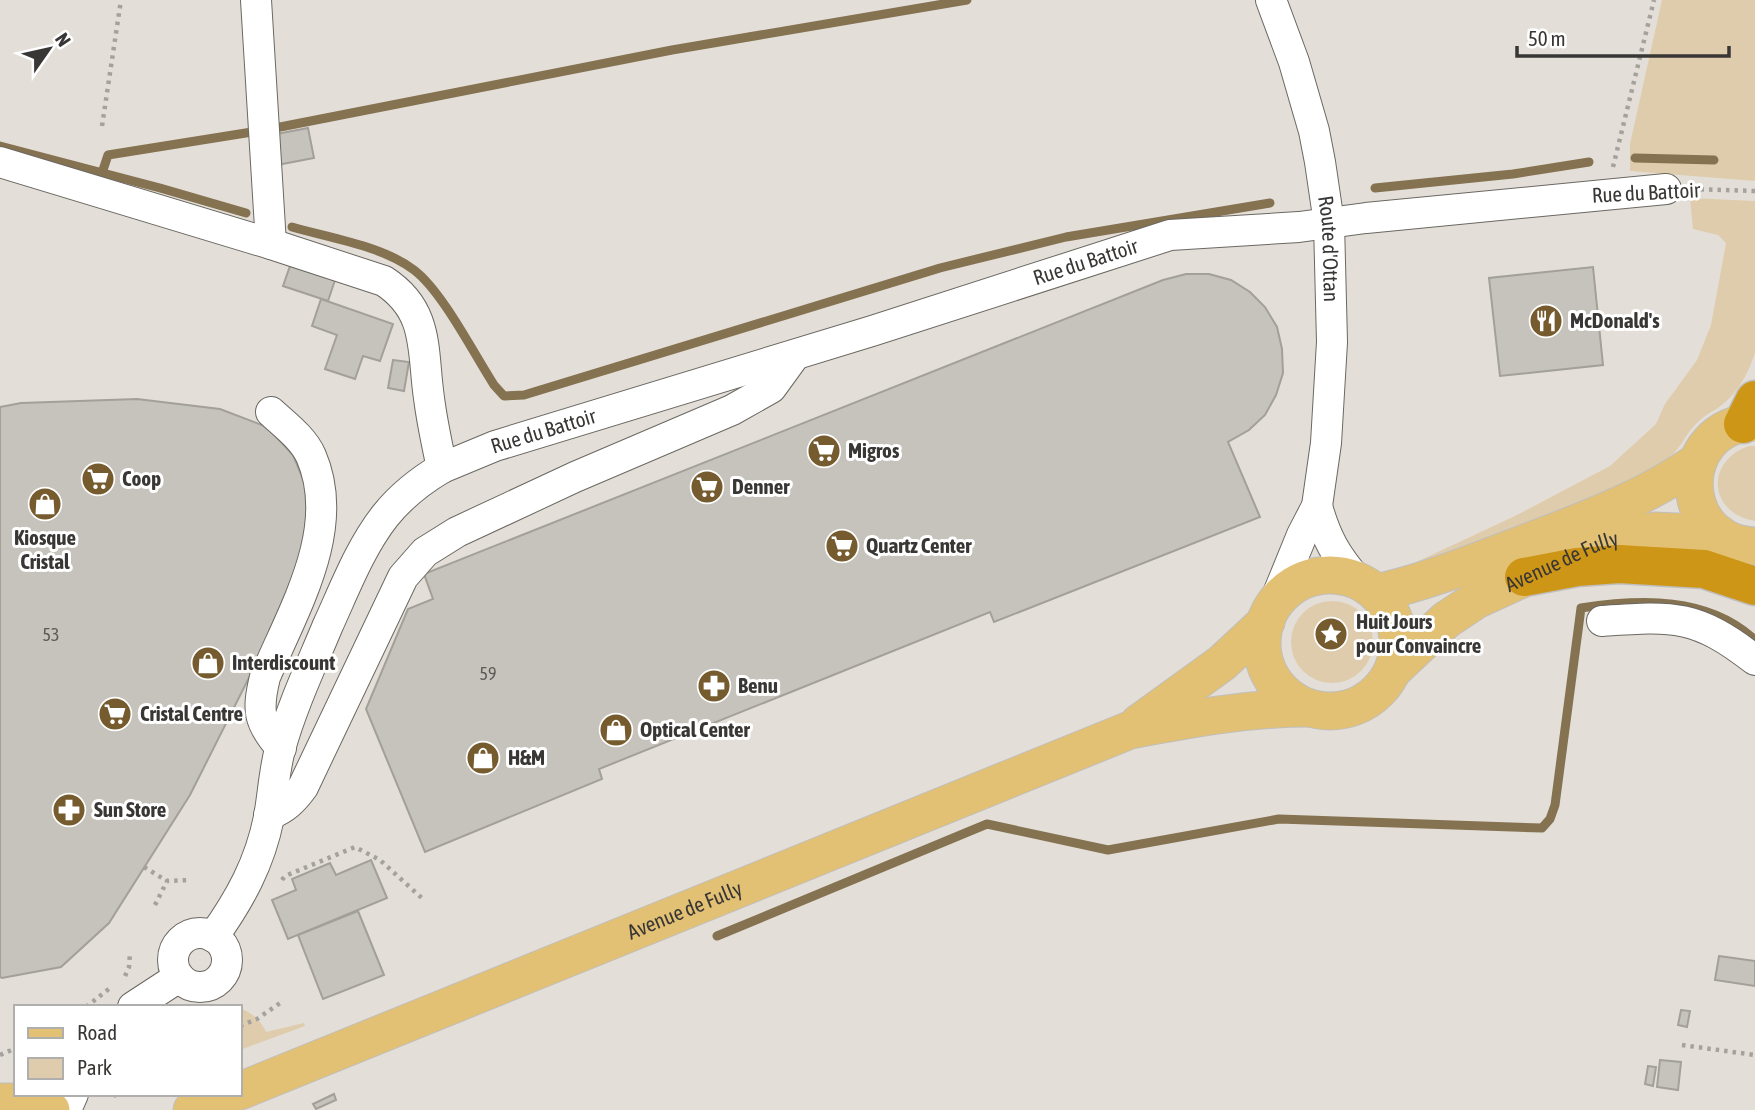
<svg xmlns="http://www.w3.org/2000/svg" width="1755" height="1110" viewBox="0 0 1755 1110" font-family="'Asap Condensed',sans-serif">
  <rect width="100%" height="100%" fill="#e3dfd8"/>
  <g fill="#dfccac">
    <path d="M1662 0H1755V181L1630 171V144Z"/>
    <path d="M1690 198 1755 201V353C1749 371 1739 392 1723 404 1715 411 1705 414 1697 423 1686 433 1681 448 1670 457 1658 469 1642 475 1627 482L1434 562 1412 568 1410 565 1517 515 1610 466 1656 424 1665 404 1697 360 1711 325 1726 243 1718 235 1693 229Z"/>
    <path d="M1749 446H1755V521C1708 513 1705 461 1749 446Z"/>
    <circle cx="1332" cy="642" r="41"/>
    <path d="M240 1008C253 1014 260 1019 266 1032L304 1023 305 1026 240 1050Z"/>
  </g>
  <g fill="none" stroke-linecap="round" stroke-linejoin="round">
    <g stroke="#857251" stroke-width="9">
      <path d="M275 128 672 50 967 0"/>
      <path d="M0 146 160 188 246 213"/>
      <path d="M1635 158 1714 160"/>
      <path d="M102 173 108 155 252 132"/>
      <path d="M1375 188 1513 174 1589 162"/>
      <path d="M292 227C330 238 383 246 414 270 442 291 474 354 494 385L504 396 524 395 940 268 1066 237 1270 203"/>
      <path d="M717 936 987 824 1108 850 1279 819 1542 828 1550 819 1555 805 1581 608C1640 599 1708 596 1755 640"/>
    </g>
  </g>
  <g fill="#c6c2bc" stroke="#a39f99" stroke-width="2">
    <path d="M308 128 314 158 277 165 271 135Z"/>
    <path d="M290 266 335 280 328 301 283 286Z"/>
    <path d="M1593 267 1603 365 1500 376 1489 278Z"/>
    <path d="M1186 274H1209L1231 280 1250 292 1265 307 1277 327 1282 349 1283 373 1276 395 1265 415 1249 430 1228 442 1260 517 994 622 990 612 599 769 602 779 425 852 366 709 408 609 433 599 424 574 1163 280Z"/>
    <path d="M321 299 393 324 380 361 363 356 355 379 325 369 337 335 312 326Z"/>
    <path d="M393 360 409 362 404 391 388 388Z"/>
    <path d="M137 399 220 409 267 427 293 455 308 491 306 543 271 634 190 795 109 923 61 967 2 978 0 977V407L21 403Z"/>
    <path d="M371 860 387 898 288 939 272 900 296 890 292 879 330 863 336 875Z"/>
    <path d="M358 911 384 975 323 999 298 935Z"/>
    <path d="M1719 956 1755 961V986L1715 980Z"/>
    <path d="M1681 1010 1690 1011 1687 1027 1678 1025Z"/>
    <path d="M1660 1060 1681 1062 1678 1090 1657 1087Z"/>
    <path d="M1648 1066 1656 1067 1653 1086 1645 1084Z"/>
    <path d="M334 1094 336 1100 316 1109 313 1104Z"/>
  </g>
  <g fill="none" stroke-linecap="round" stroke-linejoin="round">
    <defs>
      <g id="minor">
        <path d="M256 0 271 244"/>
        <path id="s1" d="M1271 0 1294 62 1314 131 1320 162 1329 223 1332 342 1326 443 1317 506 1302 535 1273 606"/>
        <path d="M0 162 271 244 384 281C430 311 422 351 429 398 432 422 437 445 442 468 420 481 401 496 385 516 360 548 345 588 328 625 311 666 292 706 280 749 274 772 273 795 269 817 260 863 240 899 213 937"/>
        <path d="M271 412C285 425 303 438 311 456 343 529 293 610 265 677 257 710 258 722 281 748"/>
        <path id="s2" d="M442 468 495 446 872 331 1170 235 1299 227 1366 218 1666 189"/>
        <path d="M1317 506C1326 538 1336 556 1358 581"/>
        <path d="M1602 621C1674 616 1696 614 1755 660"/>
        <path d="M269 815C285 808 293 801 303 787L403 577 425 552 457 532 575 477 732 410 771 388 795 355"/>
        <circle cx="200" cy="960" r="27"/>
        <path d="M133 1007 179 977"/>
        <path d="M66 1110 73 1094"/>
      </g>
      <g id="major">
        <path d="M1755 422C1673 426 1675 543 1755 546"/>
        <circle cx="1330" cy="643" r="68"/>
        <path d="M1376 593C1427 582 1475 562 1523 544 1583 521 1645 499 1698 461"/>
        <path id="s3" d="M1393 670 1446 620 1476 600 1598 544 1631 534 1655 531 1719 534"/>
        <path d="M1139 723 1222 663 1266 622"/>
        <path id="s4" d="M240 1091 1130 730C1190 719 1248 708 1309 708"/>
        <path d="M0 1102H28L51 1110"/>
        <path d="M192 1110 231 1094"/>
      </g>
      <g id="highway">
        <path d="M1743 424 1755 400"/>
        <path d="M1524 577 1577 567 1619 564 1704 569 1755 586"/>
      </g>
    </defs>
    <use href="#minor" stroke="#6b6862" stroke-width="32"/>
    <use href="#major" stroke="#c0bfbe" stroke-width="39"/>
    <use href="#highway" stroke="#c0bfbe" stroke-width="41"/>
    <g stroke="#a5a19c" stroke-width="4.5" stroke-dasharray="3.5 5" stroke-linecap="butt">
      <path d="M102 126 121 0"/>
      <path d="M1613 167 1654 0"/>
      <path d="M1692 189 1755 191"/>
      <path d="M144 867 167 881"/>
      <path d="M282 880 285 876 355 847 380 860 424 900"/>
      <path d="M155 905 167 881 190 880"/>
      <path d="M125 976 129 967 130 953"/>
      <path d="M86 1007 110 988"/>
      <path d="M240 1026 257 1019 283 1001"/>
      <path d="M1682 1045 1755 1055"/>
      <path d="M0 1055 16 1048"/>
      <path d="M115 1094 118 1101"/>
    </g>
    <use href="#minor" stroke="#fff" stroke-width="30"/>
    <use href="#major" stroke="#e2c074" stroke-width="37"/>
    <use href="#highway" stroke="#ce9617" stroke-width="38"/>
  </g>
  <defs>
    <symbol id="restaurant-disc" viewBox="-11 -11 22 22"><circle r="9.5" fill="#755b2d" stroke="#fff"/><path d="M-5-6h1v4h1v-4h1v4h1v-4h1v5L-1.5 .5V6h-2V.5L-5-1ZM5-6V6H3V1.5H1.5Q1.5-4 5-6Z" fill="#fff"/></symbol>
    <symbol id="supermarket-disc" viewBox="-11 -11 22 22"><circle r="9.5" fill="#755b2d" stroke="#fff"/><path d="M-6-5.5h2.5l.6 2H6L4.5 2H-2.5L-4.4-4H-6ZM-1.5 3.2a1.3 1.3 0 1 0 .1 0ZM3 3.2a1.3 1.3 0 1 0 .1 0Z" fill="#fff"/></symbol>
    <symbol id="shop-disc" viewBox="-11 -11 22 22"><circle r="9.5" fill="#755b2d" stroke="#fff"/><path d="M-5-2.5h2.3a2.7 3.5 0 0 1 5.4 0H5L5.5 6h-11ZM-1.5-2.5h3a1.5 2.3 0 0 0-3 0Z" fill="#fff"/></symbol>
    <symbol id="sight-disc" viewBox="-11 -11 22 22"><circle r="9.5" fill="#755b2d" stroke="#fff"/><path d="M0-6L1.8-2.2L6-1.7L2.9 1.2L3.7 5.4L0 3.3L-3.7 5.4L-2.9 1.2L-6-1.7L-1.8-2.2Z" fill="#fff"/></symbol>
    <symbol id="pharmacy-disc" viewBox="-11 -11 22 22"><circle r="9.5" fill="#755b2d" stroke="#fff"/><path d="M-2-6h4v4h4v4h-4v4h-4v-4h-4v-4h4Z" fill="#fff"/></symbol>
  </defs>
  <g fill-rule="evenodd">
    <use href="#restaurant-disc" x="1527" y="302" width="38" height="38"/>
    <use href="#supermarket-disc" x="805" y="432" width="38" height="38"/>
    <use href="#supermarket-disc" x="79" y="460" width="38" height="38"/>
    <use href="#supermarket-disc" x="688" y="468" width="38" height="38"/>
    <use href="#shop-disc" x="26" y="485" width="38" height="38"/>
    <use href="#supermarket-disc" x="823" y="527" width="38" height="38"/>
    <use href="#sight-disc" x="1312" y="615" width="38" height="38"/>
    <use href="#shop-disc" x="189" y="644" width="38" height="38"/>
    <use href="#pharmacy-disc" x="695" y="667" width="38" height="38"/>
    <use href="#supermarket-disc" x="96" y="695" width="38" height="38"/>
    <use href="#shop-disc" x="597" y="711" width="38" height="38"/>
    <use href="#shop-disc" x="464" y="739" width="38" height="38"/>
    <use href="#pharmacy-disc" x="50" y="791" width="38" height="38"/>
  </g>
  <g text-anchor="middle" stroke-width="6" stroke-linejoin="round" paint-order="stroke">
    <g font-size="18" fill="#5c5a57">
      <text x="51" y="641">53</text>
      <text x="488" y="680">59</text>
    </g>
    <g font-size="21" fill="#393735" stroke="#fff">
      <text transform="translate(1646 193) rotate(-3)" y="7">Rue du Battoir</text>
      <text dy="7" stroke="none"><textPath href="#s1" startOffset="257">Route d'Ottan</textPath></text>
      <text dy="7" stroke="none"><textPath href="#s2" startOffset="676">Rue du Battoir</textPath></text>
      <text dy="7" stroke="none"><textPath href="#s2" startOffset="108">Rue du Battoir</textPath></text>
      <text dy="7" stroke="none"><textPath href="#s3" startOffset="203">Avenue de Fully</textPath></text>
      <text dy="7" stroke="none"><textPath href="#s4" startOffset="480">Avenue de Fully</textPath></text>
    </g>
    <g font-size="21" font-weight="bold" fill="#393735" stroke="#fff" text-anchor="start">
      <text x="1570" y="328">McDonald's</text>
      <text x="848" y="458">Migros</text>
      <text x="122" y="486">Coop</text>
      <text x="732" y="494">Denner</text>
      <text x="45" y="545" text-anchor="middle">Kiosque<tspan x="45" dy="24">Cristal</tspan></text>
      <text x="866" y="553">Quartz Center</text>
      <text x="1356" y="629">Huit Jours<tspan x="1356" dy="24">pour Convaincre</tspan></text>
      <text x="232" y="670">Interdiscount</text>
      <text x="738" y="693">Benu</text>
      <text x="140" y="721">Cristal Centre</text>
      <text x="640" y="737">Optical Center</text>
      <text x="508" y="765">H&amp;M</text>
      <text x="94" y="817">Sun Store</text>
    </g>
  </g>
  <rect x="14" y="1005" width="228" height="91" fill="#ffffff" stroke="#b0afae" stroke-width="2"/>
  <rect x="28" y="1028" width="35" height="10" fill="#e2c074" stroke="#b0afae" stroke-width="2"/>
  <text x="77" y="1040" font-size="21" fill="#393735">Road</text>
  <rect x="28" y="1058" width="35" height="21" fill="#dfccac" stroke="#b0afae" stroke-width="2"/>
  <text x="77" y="1075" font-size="21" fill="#393735">Park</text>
  <g transform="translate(49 49) rotate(56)" stroke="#ffffff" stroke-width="5" paint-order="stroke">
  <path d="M0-5L12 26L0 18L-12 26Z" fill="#393735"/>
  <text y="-10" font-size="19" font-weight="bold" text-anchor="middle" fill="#393735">N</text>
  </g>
  <path d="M1517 46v10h212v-10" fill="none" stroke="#393735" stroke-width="3.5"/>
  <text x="1528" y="46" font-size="21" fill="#393735" stroke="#ffffff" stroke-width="5" paint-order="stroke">50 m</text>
</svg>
